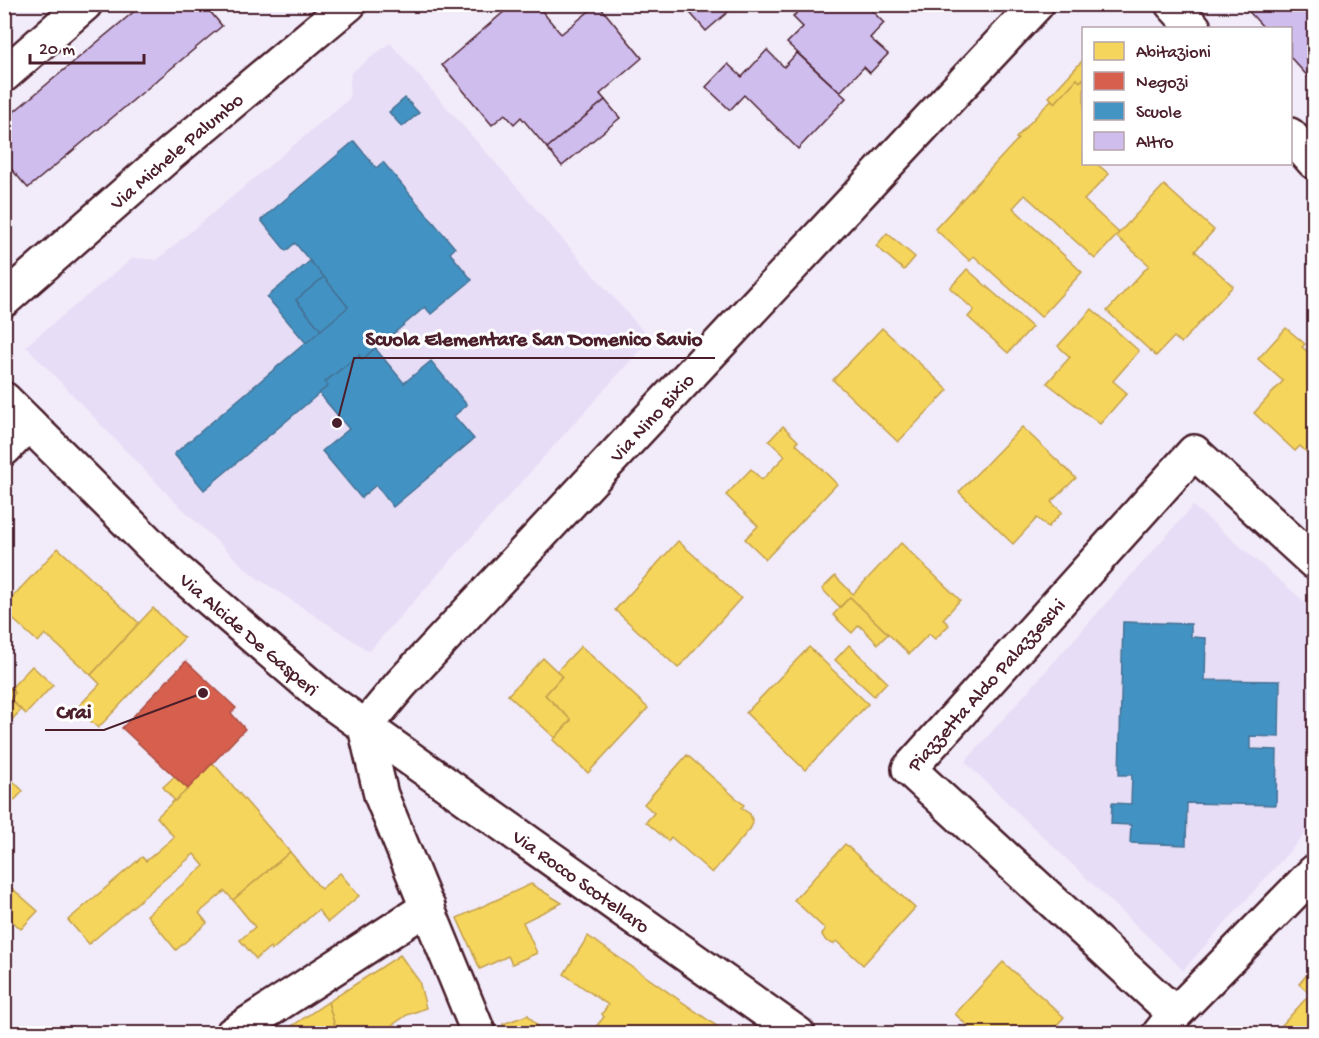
<svg xmlns="http://www.w3.org/2000/svg" width="1319" height="1038" viewBox="0 0 1319 1038" font-family="'Gochi Hand',sans-serif">
  <rect width="100%" height="100%" fill="#f1ebfa"/>
  <filter id="ink" filterUnits="userSpaceOnUse"><feTurbulence type="fractalNoise" baseFrequency=".0167" numOctaves="2"/><feDisplacementMap in="SourceGraphic" scale="12" xChannelSelector="R" yChannelSelector="G"/><feConvolveMatrix kernelMatrix="1 2 1 2 8 2 1 2 1" color-interpolation-filters="sRGB"/></filter>
  <g filter="url(#ink)">
    <g fill="#e7ddf6">
      <path d="M390 43 650 339 369 651 253 575 173 500 26 346 133 258 157 260 349 99 351 73Z"/>
      <path d="M1193 506 1314 610V824L1183 970 965 762Z"/>
    </g>
    <g fill="#f6d55c" stroke="#c29e4d" stroke-width="1.5">
      <path d="M1084 59V78L1080 82 1077 79 1055 103 1049 97Z"/>
      <path d="M1084 78V164H1097L1109 174 1084 200 1119 233 1095 259 1025 195 1013 208 1082 272 1041 317 974 256 970 261 935 229 1018 139 1016 138 1051 100 1055 103 1077 79 1080 82Z"/>
      <path d="M1164 185 1214 230 1195 251 1233 286 1181 343 1174 337 1156 356 1107 311 1149 265 1116 236Z"/>
      <path d="M887 233 915 257 904 270 876 246Z"/>
      <path d="M967 269 1032 327 1008 353 968 317 974 310 950 288Z"/>
      <path d="M1092 309 1139 351 1113 381 1127 393 1100 424 1047 383 1070 357 1058 346Z"/>
      <path d="M882 328 948 390 898 442 833 380Z"/>
      <path d="M1286 328 1305 344 1302 347 1308 352 1312 348 1314 350V459L1300 446 1295 451 1254 413 1283 381 1258 359Z"/>
      <path d="M783 426 798 441 796 444 837 484 766 559 745 539 758 526 726 495 751 469 762 480 785 456 769 441Z"/>
      <path d="M1022 427 1076 478 1051 502 1062 512 1048 527 1037 518 1013 544 959 492Z"/>
      <path d="M678 541 741 598 678 668 615 610Z"/>
      <path d="M901 543 960 600 943 619 949 625 935 639 929 634 909 654 850 597 840 607 822 589 835 576 853 594Z"/>
      <path d="M58 548 139 623 91 675 45 634 38 642 4 611V606Z"/>
      <path d="M850 597 888 634 878 644 859 625 852 633 833 615Z"/>
      <path d="M153 608 184 638 98 728 77 708 100 684 91 675Z"/>
      <path d="M849 645 887 682 874 696 835 660Z"/>
      <path d="M581 646 648 708 588 773 553 740 571 720 545 695 562 676 557 671Z"/>
      <path d="M809 647 868 704 805 770 746 713Z"/>
      <path d="M543 658 562 676 545 695 571 720 555 738 508 695Z"/>
      <path d="M32 666 53 685 26 714 10 699 15 693 11 688Z"/>
      <path d="M4 683 15 693 10 699 21 710 4 728Z"/>
      <path d="M687 755 744 805 741 808 750 814 753 823 750 829 712 873 671 837 668 841 646 822 654 813 644 804Z"/>
      <path d="M213 763 290 852 233 900 225 891 199 913 207 923 176 950 147 915 204 866 194 854 89 944 68 920 142 857 146 861 174 837 157 817Z"/>
      <path d="M9 777 23 791 12 803 4 795V781Z"/>
      <path d="M174 777 188 789 175 801 163 787Z"/>
      <path d="M845 844 915 908 863 965 837 941 833 944 826 941 822 935 825 929 794 900Z"/>
      <path d="M290 852 321 889 340 873 359 896 328 922 318 910 272 950 270 947 256 959 240 940 255 927 233 900Z"/>
      <path d="M4 881 14 890 4 901Z"/>
      <path d="M531 884 562 903 523 922 537 953 512 964 508 956 480 969 457 918Z"/>
      <path d="M14 890 38 911 21 929 4 914V901Z"/>
      <path d="M588 936 728 1034H630L623 1029 620 1034H600L594 1029 604 1017 602 1014 608 1005 564 974Z"/>
      <path d="M400 955 419 981 426 1008 407 1015 391 1026 394 1034H337L328 1002Z"/>
      <path d="M1003 962 1064 1017 1049 1034H976L955 1014Z"/>
      <path d="M1314 966V1034H1274L1310 994 1299 984Z"/>
      <path d="M328 1002 337 1034H280Z"/>
      <path d="M528 1015 544 1034H506L503 1024Z"/>
    </g>
    <path fill="#d6604d" stroke="#ac4c43" stroke-width="1.5" d="M186 661 236 708 231 713 245 729 188 789 122 728Z"/>
    <g fill="#4393c3" stroke="#457095" stroke-width="1.5">
      <path d="M405 98 419 113 402 127 389 112Z"/>
      <path d="M354 141 376 168 383 162 455 248 450 253 472 280 431 314 425 307 362 360 359 355 325 382 328 386 204 490 174 454 348 307 295 243 286 251 261 220Z"/>
      <path d="M310 261 324 277 296 300 321 330 306 343 267 297Z"/>
      <path d="M324 277 348 307 321 330 296 300Z"/>
      <path d="M375 348 404 383 431 361 467 405 454 416 474 439 393 507 376 485 361 498 322 451 349 429 319 393 328 386 325 382 359 355 362 360Z"/>
      <path d="M1123 622 1191 624V637L1206 638 1205 680 1280 681 1279 737 1250 736V749L1277 750 1276 805 1187 803 1186 845 1130 843 1131 825 1111 824 1112 803 1131 804 1132 775H1119Z"/>
    </g>
    <g fill="#cfbdee" stroke="#4a1f2b" stroke-width="1.5">
      <path d="M143 4H204L222 26 28 188 4 161V120Z"/>
      <path d="M513 4H536L561 34 598 4 642 58 600 94 605 100 547 148 521 117 514 124 505 114 492 125 442 65Z"/>
      <path d="M688 4H737L706 31 685 7Z"/>
      <path d="M804 4H865L884 23 870 38 888 54 870 73 864 67 840 92 787 43 803 27 793 17Z"/>
      <path d="M1242 4H1314V83L1290 57V28H1264Z"/>
      <path d="M767 50 784 67 797 53 846 98 798 149 744 95 730 110 706 87 728 64 742 77Z"/>
      <path d="M605 100 620 118 562 166 547 148Z"/>
    </g>
    <g fill="none" stroke-linecap="round" stroke-linejoin="round">
      <defs>
        <g id="street">
          <path d="M1172 4 1194 28"/>
          <path d="M4 75 85 4"/>
          <path d="M1290 135 1314 162"/>
          <path id="s1" d="M4 300 170 154 349 4"/>
          <path d="M4 449 29 424"/>
          <path id="s2" d="M365 727 401 684 1037 4"/>
          <path id="s3" d="M1175 1014 909 769 1194 452 1314 562"/>
          <path d="M232 1034 428 907"/>
          <path d="M1159 1034 1175 1014 1314 872"/>
        </g>
        <g id="secondary">
          <path id="s4" d="M4 399 175 569 322 696 798 1034"/>
          <path d="M365 727 381 795 479 1034"/>
        </g>
      </defs>
      <use href="#street" stroke="#4a1f2b" stroke-width="38"/>
      <use href="#secondary" stroke="#4a1f2b" stroke-width="38"/>
      <use href="#street" stroke="#fff" stroke-width="33"/>
      <use href="#secondary" stroke="#fff" stroke-width="33"/>
    </g>
  </g>
  <g text-anchor="middle" stroke-width="6" stroke-linejoin="round" paint-order="stroke">
    <g font-size="20" fill="#4a1f2b" stroke="#fff">
      <text dy="7" stroke="none"><textPath href="#s1" startOffset="228">Via Michele Palumbo</textPath></text>
      <text dy="7" stroke="none"><textPath href="#s2" startOffset="422">Via Nino Bixio</textPath></text>
      <text dy="7" stroke="none"><textPath href="#s4" startOffset="340">Via Alcide De Gasperi</textPath></text>
      <text dy="7" stroke="none"><textPath href="#s3" startOffset="476">Piazzetta Aldo Palazzeschi</textPath></text>
      <text dy="7" stroke="none"><textPath href="#s4" startOffset="754">Via Rocco Scotellaro</textPath></text>
    </g>
  </g>
  <path fill="none" stroke="#4a1f2b" stroke-width="2" d="M337 423L354 358H715M203 693L104 730H45"/>
  <g fill="#4a1f2b" stroke="#fff" stroke-width="2">
    <circle cx="337" cy="423" r="6"/>
    <circle cx="203" cy="693" r="6"/>
  </g>
  <g font-size="21" text-anchor="middle" font-weight="bold" fill="#4a1f2b" stroke="#fff" stroke-width="6" stroke-linejoin="round" paint-order="stroke">
    <text x="534" y="345">Scuola Elementare San Domenico Savio</text>
    <text x="74" y="718">Crai</text>
  </g>
  <rect width="1319" height="1038" fill="none" stroke="#fff" stroke-width="24"/>
  <rect x="12" y="12" width="1295" height="1014" fill="none" stroke="#4a1f2b" stroke-width="2" filter="url(#ink)"/>
  <rect x="1082" y="27" width="210" height="138" fill="#ffffff" stroke="#b7a5aa" stroke-width="1.5"/>
  <rect x="1094" y="42" width="30" height="18" fill="#f6d55c" stroke="#b7a5aa" stroke-width="1.5"/>
  <text x="1136" y="57" font-size="18" fill="#4a1f2b">Abitazioni</text>
  <rect x="1094" y="72" width="30" height="18" fill="#d6604d" stroke="#b7a5aa" stroke-width="1.5"/>
  <text x="1136" y="87" font-size="18" fill="#4a1f2b">Negozi</text>
  <rect x="1094" y="102" width="30" height="18" fill="#4393c3" stroke="#b7a5aa" stroke-width="1.5"/>
  <text x="1136" y="117" font-size="18" fill="#4a1f2b">Scuole</text>
  <rect x="1094" y="132" width="30" height="18" fill="#cfbdee" stroke="#b7a5aa" stroke-width="1.5"/>
  <text x="1136" y="147" font-size="18" fill="#4a1f2b">Altro</text>
  <path d="M30 54v9h114v-9" fill="none" stroke="#4a1f2b" stroke-width="3"/>
  <text x="39" y="54" font-size="18" fill="#4a1f2b" stroke="#ffffff" stroke-width="4.5" paint-order="stroke">20 m</text>
</svg>
